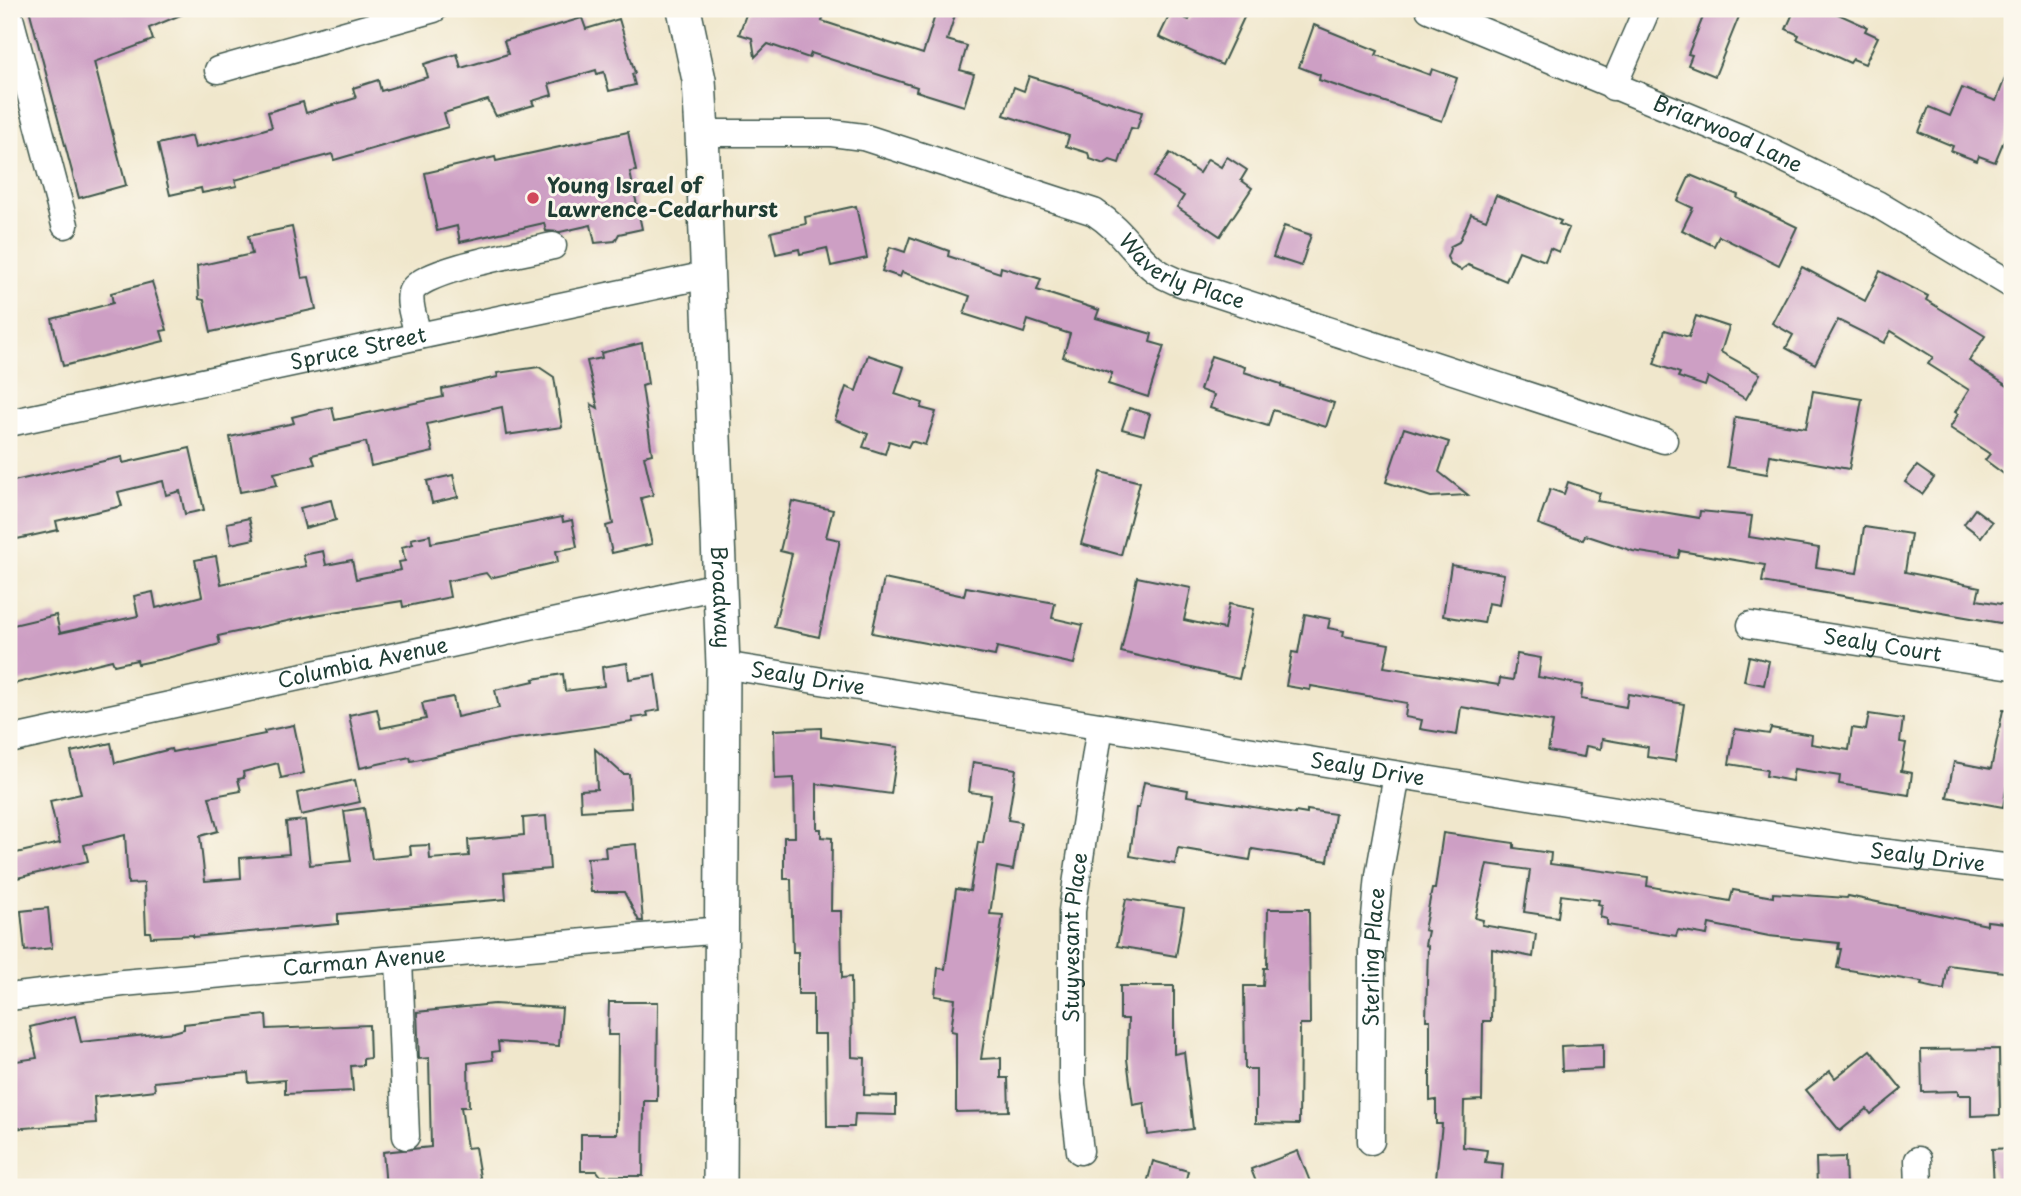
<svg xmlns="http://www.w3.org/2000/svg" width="2021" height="1196" viewBox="0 0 2021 1196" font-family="'Playpen Sans',sans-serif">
  <rect width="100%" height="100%" fill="#fbf7ec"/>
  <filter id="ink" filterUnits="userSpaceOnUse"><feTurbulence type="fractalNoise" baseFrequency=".0143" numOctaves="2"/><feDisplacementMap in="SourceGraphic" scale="14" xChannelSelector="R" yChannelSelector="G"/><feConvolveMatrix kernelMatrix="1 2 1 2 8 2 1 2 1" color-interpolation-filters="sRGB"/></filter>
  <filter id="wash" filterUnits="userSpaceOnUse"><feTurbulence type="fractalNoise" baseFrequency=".00686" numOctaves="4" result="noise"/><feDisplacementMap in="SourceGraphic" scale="28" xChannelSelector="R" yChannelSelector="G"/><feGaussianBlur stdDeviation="1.57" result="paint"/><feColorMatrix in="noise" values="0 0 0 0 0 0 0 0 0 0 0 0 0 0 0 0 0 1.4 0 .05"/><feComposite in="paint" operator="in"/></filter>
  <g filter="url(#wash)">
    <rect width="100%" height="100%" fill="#f0e7cc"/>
    <g id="blocks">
      <g fill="#cd9fc4">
        <path d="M29 9H195L149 28 153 40 94 62 126 185 79 198Z"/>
        <path d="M748 9H826L822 21 923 54 937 9 955 15 947 40 967 46 960 70 974 74 964 106 916 91 917 87 811 53 809 58 768 44 755 57 752 38 739 34Z"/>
        <path d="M1195 9H1248L1222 65 1159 37 1171 12 1189 20Z"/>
        <path d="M1713 9H1742L1715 76 1688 65 1692 55 1688 54 1705 12 1711 14Z"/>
        <path d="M1795 9H1827L1867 27 1865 31 1878 37 1865 64 1853 59 1850 63 1797 39 1799 35 1786 29Z"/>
        <path d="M582 18 586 29 619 19 635 73 632 74 635 85 609 91 604 72 597 74 596 70 549 84 552 95 532 101 534 105 496 116 488 100 444 113 448 127 334 160 332 154 235 180 237 186 202 193 201 188 170 195 158 144 192 136 195 148 243 136 272 127 268 112 303 102 306 113 356 98 353 88 378 80 381 91 428 77 424 64 457 54 461 68 508 54 504 41Z"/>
        <path d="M1314 25 1378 51 1376 55 1430 75 1432 69 1457 78 1442 121 1319 80 1320 75 1299 67Z"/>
        <path d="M2011 63 2012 121 1995 162 1979 156 1977 161 1951 151 1953 146 1919 132 1929 107 1950 116 1962 88 1996 101Z"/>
        <path d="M1029 76 1142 112 1137 129 1131 128 1119 163 1110 160 1104 164 1090 159 1088 153 1066 146 1069 136 1004 115 1014 87 1024 91Z"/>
        <path d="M628 132 636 171 630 172 642 229 619 234 615 241 595 243 591 225 560 232 546 231 544 223 460 242 457 226 437 231 425 173 495 157 496 161Z"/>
        <path d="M1170 153 1199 173 1208 159 1221 167 1227 157 1247 170 1241 180 1252 188 1220 236 1177 207 1184 196 1154 177Z"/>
        <path d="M1690 175 1738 195 1737 198 1797 227 1779 265 1719 236 1714 246 1682 230 1693 208 1678 201Z"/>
        <path d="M1496 195 1561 221 1559 224 1569 228 1559 252 1550 248 1545 261 1519 251 1506 281 1468 265 1461 270 1451 265 1447 257 1451 246 1459 242 1471 214 1486 220Z"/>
        <path d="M856 206 867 258 831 266 827 248 800 254 799 249 776 254 771 232 806 224 805 217Z"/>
        <path d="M1284 226 1311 235 1301 266 1273 257Z"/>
        <path d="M292 227 302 278 309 277 316 309 211 332 204 300 199 299 197 266 252 254 248 236Z"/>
        <path d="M910 237 949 251 948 256 1000 273 1001 267 1041 279 1037 290 1099 310 1096 318 1152 334 1150 342 1164 346 1148 397 1108 384 1112 373 1063 357 1070 334 1028 320 1024 333 964 314 970 296 902 272 900 277 882 271 890 247 905 252Z"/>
        <path d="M1802 267 1865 301 1880 271 1928 296 1926 300 1985 336 1969 361 2012 389V480L1985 460 1990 454 1950 428 1958 414 1955 412 1969 390 1928 364 1933 357 1891 331 1884 343 1838 320 1815 364 1786 348 1793 335 1772 323Z"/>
        <path d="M152 282 167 330 161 331 164 341 63 366 52 319 113 303 111 293Z"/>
        <path d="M1696 316 1729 327 1721 352 1760 374 1746 399 1708 377 1705 386 1678 377 1680 373 1654 364 1665 330 1689 337Z"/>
        <path d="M642 343 648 384 642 386 652 454 644 456 653 495 641 498 652 544 612 553 606 526 613 524 591 404 598 408 587 361 602 358 601 353Z"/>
        <path d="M868 355 904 367 895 394 923 403 921 408 936 412 925 445 911 441 908 447 889 441 885 454 863 447 868 434 835 420 846 387 856 391Z"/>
        <path d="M1211 356 1245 367 1244 372 1281 384V386L1334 403 1326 427 1273 410 1268 426 1210 408 1214 395 1200 390Z"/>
        <path d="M539 367 554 377 562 427 506 435 502 407 427 424 433 452 371 466 366 442 312 455 315 464 274 473 277 485 240 492 230 437 294 423 292 417 332 407 335 420 443 397 442 389 498 377 497 373Z"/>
        <path d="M1813 391 1862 399 1849 469 1770 455 1767 474 1727 467 1735 417 1806 428Z"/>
        <path d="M1129 408 1150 414 1144 435 1122 429Z"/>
        <path d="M1404 428 1449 442 1439 472 1468 495 1431 497 1386 482Z"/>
        <path d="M190 448 204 510 185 514 180 491 166 495 163 481 118 492 122 506 56 521 58 530 17 539 9 500V482L122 457 123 463Z"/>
        <path d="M1917 466 1934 478 1922 494 1905 482Z"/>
        <path d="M1101 472 1140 482 1121 555 1081 544Z"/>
        <path d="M453 475 458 497 432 503 427 481Z"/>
        <path d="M1568 482 1600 493 1597 501 1699 518 1700 511 1752 516 1749 537 1819 548 1816 567 1857 573 1864 527 1911 534 1905 572 1980 587 1977 600 2012 606V625L1762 582 1765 565 1680 551 1678 558 1633 551 1585 535 1583 540 1538 524 1550 489 1564 494Z"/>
        <path d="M331 500 336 520 305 528 300 508Z"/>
        <path d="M792 501 833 510 826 537 840 540 819 637 774 627 792 554 780 551Z"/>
        <path d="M1975 509 1992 522 1981 537 1964 524Z"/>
        <path d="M562 517 563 522 572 520 577 547 556 551 558 562 490 578 486 573 447 581 450 597 403 607 402 601 315 615 218 636 220 644 167 658 138 664 137 660 114 665 112 660 9 685V626L56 615 60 633 138 616 134 596 153 592 156 608 202 596 195 560 216 556 221 584 306 566 303 555 323 551 326 565 352 560 356 579 401 570 399 562 405 561 402 547 413 544 411 539 430 535 431 543Z"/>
        <path d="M249 518 254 539 231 544 227 523Z"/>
        <path d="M1451 565 1504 574 1499 605 1488 603 1484 623 1443 616Z"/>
        <path d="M1137 577 1191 588 1184 620 1224 629 1229 604 1254 609 1239 679 1121 652Z"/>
        <path d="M884 579 964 596 966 587 1055 603 1052 618 1083 625 1074 664 997 647 995 656 872 633Z"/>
        <path d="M1305 614 1330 619 1328 628 1344 631 1343 636 1389 644 1384 667 1499 685 1500 678 1513 680 1517 654 1541 658 1538 677 1583 685 1581 699 1626 707 1628 694 1684 704 1675 761 1647 757 1648 747 1602 739 1601 749 1586 746 1584 757 1548 751 1553 722 1461 707 1457 735 1420 729 1422 720 1405 717 1407 703 1311 686 1310 690 1286 686 1292 652 1298 653Z"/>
        <path d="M1749 656 1769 661 1764 685 1744 681Z"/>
        <path d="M627 663 629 679 655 675 660 710 647 712 648 716 632 718 633 722 507 740 411 761 410 757 360 768 349 715 377 709 381 728 426 719 422 703 453 697 457 717 499 708 495 690 534 681 533 679 563 674 565 691 604 686 602 667Z"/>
        <path d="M2003 710 2012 711V757L2003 807 1947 797 1954 762 1991 769Z"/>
        <path d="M1869 714 1903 719 1900 742 1906 743 1901 771 1912 773 1909 795 1839 784 1840 776 1794 769 1792 781 1766 776 1767 770 1729 764 1735 729 1769 734 1771 728 1812 735 1811 744 1849 750 1852 728 1866 730Z"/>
        <path d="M294 725 304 773 281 778 278 763 243 772 244 778 238 779 241 791 209 797 218 831 200 836 205 881 241 878 240 858 289 854 286 822 305 820 310 865 351 861 344 811 364 808 372 859 411 855 410 846 429 845 430 859 469 856 468 840 524 835 523 818 546 816 550 869 504 873 506 899 338 914V924L193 937V935L151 937 150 932H146L144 883 128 884 125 835 84 845 88 861 17 878 12 854 60 843 50 801 81 794 71 752 111 743 115 763 171 749 172 752 265 734 264 731Z"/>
        <path d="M821 728V737L898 747 891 794 817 784V829H821V837L832 838 831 911H841L842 978 851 977 852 1057 865 1058 864 1095 896 1096V1115L855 1114 854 1127H827L826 1034H813V994H798V952H793L791 879H784V837H795L794 778 775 779 774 730Z"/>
        <path d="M595 749 623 774H629L631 808 581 811 580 790 597 789Z"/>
        <path d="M973 762 1016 769 1008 820 1021 822 1013 870 997 867 990 914 1003 915 981 1059 1001 1058V1078H1008L1009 1111 956 1112V1032L951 1031 955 999 935 996 938 968 945 969 956 889 970 891 978 842 983 843 991 795 969 792Z"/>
        <path d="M355 780 360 802 301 815 297 793Z"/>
        <path d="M1144 782 1188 790 1187 796 1295 814V812L1307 814V810L1335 814 1328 861 1252 849 1250 860 1178 848 1175 864 1130 856 1136 808H1139Z"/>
        <path d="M1443 833 1514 843V848L1551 853 1550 864 1648 877 1647 886 1730 901 1733 890 1773 897V893L1847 898 1848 896 1987 925V921L2012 924V973L1948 965 1944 990 1921 985 1922 982 1837 968 1841 949H1838L1839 943 1769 936 1709 924 1707 935 1678 930 1676 936 1607 925V919L1600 917 1602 905 1598 904 1599 900 1561 895 1558 917 1524 912 1530 870 1487 864 1475 918 1483 920 1482 925 1536 934 1533 957 1492 949 1491 1021H1483L1482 1100 1464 1101 1463 1147 1487 1150 1485 1162 1503 1164 1501 1187H1435L1442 1124H1436V1100L1430 1101V1020H1426L1428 946 1425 945 1428 931 1424 930 1432 889H1435Z"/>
        <path d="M636 844 643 921H639L624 892H591L587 858 606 857 605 847Z"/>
        <path d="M1126 899 1184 908 1176 956 1117 946Z"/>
        <path d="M48 908 52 948 25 951 21 911Z"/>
        <path d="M1268 909H1309L1310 1024H1300L1299 1124 1256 1123V1069H1245L1244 986H1263L1264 968H1267Z"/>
        <path d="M1120 986H1174V1054L1184 1052 1193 1129 1148 1135 1144 1103 1133 1105 1127 1059 1128 1019H1120Z"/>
        <path d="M609 1002H658L657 1101H644L643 1176H601L597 1171H581V1134H617L618 1035H608Z"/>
        <path d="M494 1004 562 1008 559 1046 498 1042 499 1051 492 1052 493 1060 468 1063 469 1107H461L467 1148 475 1147 481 1183 447 1184V1187H386L383 1152 431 1147 429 1058 419 1059 417 1012Z"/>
        <path d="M266 1015 267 1029 369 1025 370 1058 363 1059V1065L351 1066 353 1091 285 1094V1080L249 1083 248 1073 154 1082 155 1090 94 1097 96 1123 9 1129V1062L37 1058 30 1027 75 1016 81 1042 174 1032 184 1029V1024Z"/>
        <path d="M1603 1044V1069L1562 1071 1561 1046Z"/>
        <path d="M1999 1049 2000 1115 1971 1116V1095H1958V1091L1922 1092 1921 1050Z"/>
        <path d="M1870 1050 1902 1089 1871 1114 1867 1109 1840 1131 1806 1090 1830 1071 1835 1078Z"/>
        <path d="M2012 1148V1187H1994L1992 1149Z"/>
        <path d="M1298 1151 1312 1187H1258L1251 1169Z"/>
        <path d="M1845 1157 1846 1187H1817L1816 1158Z"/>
        <path d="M1153 1161 1188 1171 1184 1187H1146Z"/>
      </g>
    </g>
  </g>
  <g filter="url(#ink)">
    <use href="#blocks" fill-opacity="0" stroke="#3e564b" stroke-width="2"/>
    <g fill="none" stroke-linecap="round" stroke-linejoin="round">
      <defs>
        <g id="minor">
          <path id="s1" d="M1429 9 1748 141 1877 204 2012 285"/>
          <path d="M9 14 65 225"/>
          <path d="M218 70 434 9"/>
          <path d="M1613 87 1647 9"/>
          <path id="s2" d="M702 133H832L863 137 1094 212C1139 241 1137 276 1199 288L1664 440"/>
          <path d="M418 336C416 324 408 305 411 293 417 270 527 252 553 246"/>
          <path id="s3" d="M9 423 707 275"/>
          <path id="s4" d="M1751 625 2012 666"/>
          <path id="s5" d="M723 665 1856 849 2012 868"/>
          <path id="s6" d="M9 740 718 586"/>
          <path d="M399 959 406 1136"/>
          <path id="s7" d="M9 997 123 983 721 930"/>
          <path id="s8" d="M1371 1141 1372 949 1379 875 1397 775"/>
          <path id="s9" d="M1080 1151 1072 1084V911L1100 726"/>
          <path d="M1918 1160 1919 1187"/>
        </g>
        <g id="major">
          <path id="s10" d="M684 9 699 80 702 133 723 665 720 1187"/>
        </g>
      </defs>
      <use href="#minor" stroke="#3e564b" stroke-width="29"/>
      <use href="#major" stroke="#3e564b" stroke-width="36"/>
      <use href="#minor" stroke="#fff" stroke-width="26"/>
      <use href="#major" stroke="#fff" stroke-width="33"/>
    </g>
  </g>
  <circle fill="#d1495b" stroke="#fbf7ec" stroke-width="2.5" cx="533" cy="198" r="7"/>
  <g text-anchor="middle" stroke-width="6" stroke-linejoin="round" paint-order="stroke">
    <g font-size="21" fill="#1f3d34" stroke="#fbf7ec">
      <text dy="7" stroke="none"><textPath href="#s1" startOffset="324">Briarwood Lane</textPath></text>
      <text dy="7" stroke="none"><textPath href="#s2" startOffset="513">Waverly Place</textPath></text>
      <text dy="7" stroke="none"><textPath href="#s3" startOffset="357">Spruce Street</textPath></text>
      <text dy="7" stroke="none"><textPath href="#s10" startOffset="590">Broadway</textPath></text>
      <text dy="7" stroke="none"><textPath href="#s4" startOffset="133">Sealy Court</textPath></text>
      <text dy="7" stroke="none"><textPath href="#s6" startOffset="362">Columbia Avenue</textPath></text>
      <text dy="7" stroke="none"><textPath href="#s5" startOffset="86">Sealy Drive</textPath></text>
      <text dy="7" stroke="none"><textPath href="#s5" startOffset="653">Sealy Drive</textPath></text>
      <text dy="7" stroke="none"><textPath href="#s5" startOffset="1220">Sealy Drive</textPath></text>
      <text dy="7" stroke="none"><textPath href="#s9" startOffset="214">Stuyvesant Place</textPath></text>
      <text dy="7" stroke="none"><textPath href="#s8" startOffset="184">Sterling Place</textPath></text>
      <text dy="7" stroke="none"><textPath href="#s7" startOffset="357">Carman Avenue</textPath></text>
    </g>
    <g font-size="21" font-weight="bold" fill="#1f3d34" stroke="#fbf7ec" text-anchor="start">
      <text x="547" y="193">Young Israel of<tspan x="547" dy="24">Lawrence-Cedarhurst</tspan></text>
    </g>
  </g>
  <rect width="2021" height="1196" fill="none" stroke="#fbf7ec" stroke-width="35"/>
</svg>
